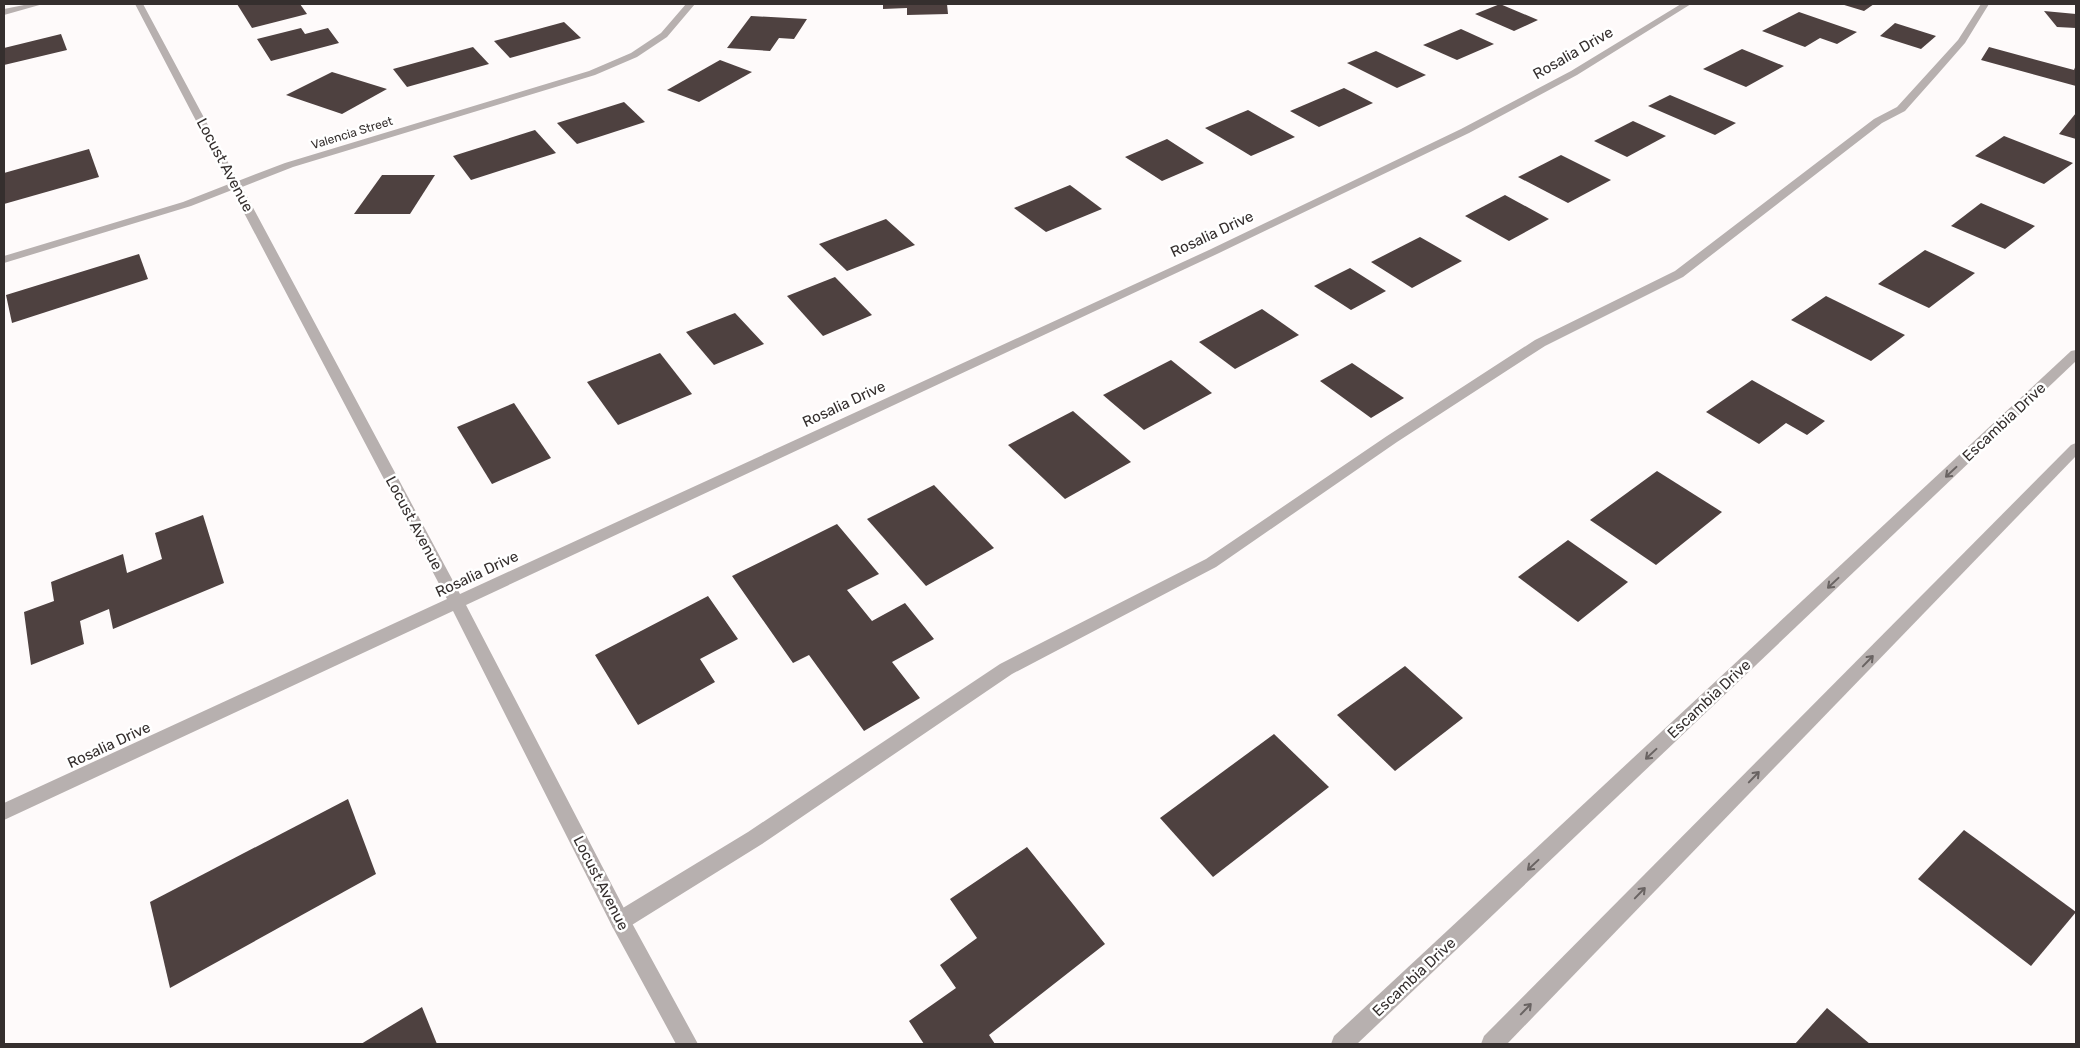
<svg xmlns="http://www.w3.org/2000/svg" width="2080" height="1048" viewBox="0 0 2080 1048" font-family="Rubik,sans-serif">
  <rect width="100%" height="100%" fill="#fefafa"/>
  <g fill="#4e4140">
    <path d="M237 4H300L307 14 252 28Z"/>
    <path d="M883 4H947L948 14 907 15V8L883 9Z"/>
    <path d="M1500 4 1538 20 1514 31 1475 14Z"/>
    <path d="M1841 4H1874L1864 11Z"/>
    <path d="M2044 11 2076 14V28L2057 27Z"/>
    <path d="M1799 12 1857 32 1837 44 1820 38 1805 47 1762 31Z"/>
    <path d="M751 16 807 19 794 39 779 38 770 51 727 48Z"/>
    <path d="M564 22 581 38 510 58 494 41Z"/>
    <path d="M1895 23 1936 36 1921 49 1880 36Z"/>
    <path d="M301 28 305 34 328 28 339 43 271 61 257 39Z"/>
    <path d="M1461 29 1494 44 1457 60 1423 45Z"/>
    <path d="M61 34 67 50 4 65V48Z"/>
    <path d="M473 47 489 64 407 87 393 69Z"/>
    <path d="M1989 47 2074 70 2076 65V86L1981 60Z"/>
    <path d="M1742 49 1784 66 1746 87 1703 69Z"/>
    <path d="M1376 51 1426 75 1397 88 1347 63Z"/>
    <path d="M720 60 752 72 699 102 667 90Z"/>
    <path d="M332 72 387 89 342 114 286 95Z"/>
    <path d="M1344 88 1373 103 1319 127 1290 111Z"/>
    <path d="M1670 95 1736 123 1715 135 1648 106Z"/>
    <path d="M624 102 645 122 577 144 557 123Z"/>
    <path d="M1248 110 1295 137 1251 156 1205 128Z"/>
    <path d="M2076 113V139L2059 134Z"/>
    <path d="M1633 121 1666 136 1627 157 1594 141Z"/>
    <path d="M535 130 556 153 471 180 453 156Z"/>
    <path d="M2004 136 2073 163 2044 184 1975 156Z"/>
    <path d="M1167 139 1204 163 1162 181 1125 157Z"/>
    <path d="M89 149 99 177 4 204V173Z"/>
    <path d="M1561 155 1611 180 1568 203 1518 177Z"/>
    <path d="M382 175H435L410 214H354Z"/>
    <path d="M1070 185 1102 209 1046 232 1014 208Z"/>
    <path d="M1505 195 1549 219 1509 241 1465 216Z"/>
    <path d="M1981 203 2035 226 2005 249 1951 226Z"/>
    <path d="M886 219 915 245 847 271 819 244Z"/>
    <path d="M1420 237 1462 261 1412 288 1371 262Z"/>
    <path d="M1925 250 1975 273 1929 308 1878 284Z"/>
    <path d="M139 254 148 279 12 323 6 295Z"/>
    <path d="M1350 268 1386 291 1351 310 1314 286Z"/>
    <path d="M835 277 872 315 823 336 787 296Z"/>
    <path d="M1826 296 1905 335 1871 361 1791 320Z"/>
    <path d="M1262 309 1299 335 1235 369 1199 342Z"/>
    <path d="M735 313 764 344 714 365 686 332Z"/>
    <path d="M660 353 692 394 618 425 587 382Z"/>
    <path d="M1171 360 1212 393 1144 430 1103 395Z"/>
    <path d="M1352 363 1404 398 1371 418 1320 381Z"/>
    <path d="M1752 380 1825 421 1807 435 1786 423 1759 444 1706 412Z"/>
    <path d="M514 403 551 458 492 484 457 427Z"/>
    <path d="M1073 411 1131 462 1065 499 1008 445Z"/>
    <path d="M1657 471 1722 512 1656 565 1590 520Z"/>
    <path d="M934 485 994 548 926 586 867 519Z"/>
    <path d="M203 515 224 583 113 629 109 609 80 621 84 644 31 665 24 612 54 601 51 582 123 554 127 573 162 559 155 533Z"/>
    <path d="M837 524 879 574 847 590 872 621 905 603 934 639 892 662 920 698 864 731 809 655 793 663 732 576Z"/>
    <path d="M1568 540 1628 582 1578 622 1518 577Z"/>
    <path d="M708 596 738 639 700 659 715 682 638 725 595 655Z"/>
    <path d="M1405 666 1463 718 1395 771 1337 715Z"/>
    <path d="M1274 734 1329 787 1213 877 1160 818Z"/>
    <path d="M348 799 376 874 170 988 150 902Z"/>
    <path d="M1964 830 2076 912 2031 966 1918 879Z"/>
    <path d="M1027 847 1105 944 989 1035 995 1044H924L909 1021 956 988 940 965 977 938 950 899Z"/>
    <path d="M422 1007 437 1044H361Z"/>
    <path d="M1827 1008 1870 1044H1795Z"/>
  </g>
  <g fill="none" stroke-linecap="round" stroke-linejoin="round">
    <path fill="#b7b0af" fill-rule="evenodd" d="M1981 4H1989L1965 43 1937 75 1905 111 1882 123 1683 277 1545 346 1397 442 1216 567 1012 674 762 844 627 928 620 931 613 928 610 921 613 914 748 832 1000 664 1206 559 1387 436 1535 340 1675 271 1874 119 1897 107 1958 40Z"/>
    <g fill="#b7b0af" fill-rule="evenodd">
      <path d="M29 4H43L4 15V9Z"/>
      <path d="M135 4H143L238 181 285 163 589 71 631 53 661 33 686 4H695L667 37 637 57 595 75 293 167 242 187 460 594 1209 250 1461 129 1571 71 1681 4H1691L1577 75 1469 133 1217 254 466 605 627 914 698 1044H676L613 928 453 611 4 820V803L447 599 232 190 191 206 4 263V256L183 202 229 184Z"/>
      <path d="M2076 350V361L1357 1044H1331L1334 1036 2071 351Z"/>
      <path d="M2076 443V456L1507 1044H1481L1484 1036 2071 445Z"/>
    </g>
  </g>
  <defs><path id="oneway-shaft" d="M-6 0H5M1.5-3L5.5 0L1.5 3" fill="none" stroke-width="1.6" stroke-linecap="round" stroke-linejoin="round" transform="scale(1.25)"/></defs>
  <g stroke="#696362">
    <use href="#oneway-shaft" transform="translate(1951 472) rotate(137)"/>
    <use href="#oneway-shaft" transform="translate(1833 583) rotate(137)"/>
    <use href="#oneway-shaft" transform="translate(1868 661) rotate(-46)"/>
    <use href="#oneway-shaft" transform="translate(1651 754) rotate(137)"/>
    <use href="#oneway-shaft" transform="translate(1754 777) rotate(-46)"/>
    <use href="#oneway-shaft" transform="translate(1533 865) rotate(137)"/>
    <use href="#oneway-shaft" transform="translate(1640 893) rotate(-46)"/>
    <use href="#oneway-shaft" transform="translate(1526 1009) rotate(-46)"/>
  </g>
  <g text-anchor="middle" stroke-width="5" stroke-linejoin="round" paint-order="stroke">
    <g font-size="12" fill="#352f2e" stroke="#fff">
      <text transform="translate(352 133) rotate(-17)" y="4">Valencia Street</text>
    </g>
    <g font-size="15" fill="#352f2e" stroke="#fff">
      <text transform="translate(1573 53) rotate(-30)" y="5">Rosalia Drive</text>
      <text transform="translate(225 165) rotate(62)" y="5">Locust Avenue</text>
      <text transform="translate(1212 234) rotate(-25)" y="5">Rosalia Drive</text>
      <text transform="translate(844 404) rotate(-25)" y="5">Rosalia Drive</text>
      <text transform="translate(2004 422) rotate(-43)" y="5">Escambia Drive</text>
      <text transform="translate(414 523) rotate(62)" y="5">Locust Avenue</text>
      <text transform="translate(477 574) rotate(-25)" y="5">Rosalia Drive</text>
      <text transform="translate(1709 699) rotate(-43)" y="5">Escambia Drive</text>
      <text transform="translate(109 745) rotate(-25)" y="5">Rosalia Drive</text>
      <text transform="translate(601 883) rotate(63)" y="5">Locust Avenue</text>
      <text transform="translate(1414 977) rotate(-43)" y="5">Escambia Drive</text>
    </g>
  </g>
  <rect width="2080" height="1048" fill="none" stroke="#352f2e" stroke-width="10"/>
</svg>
